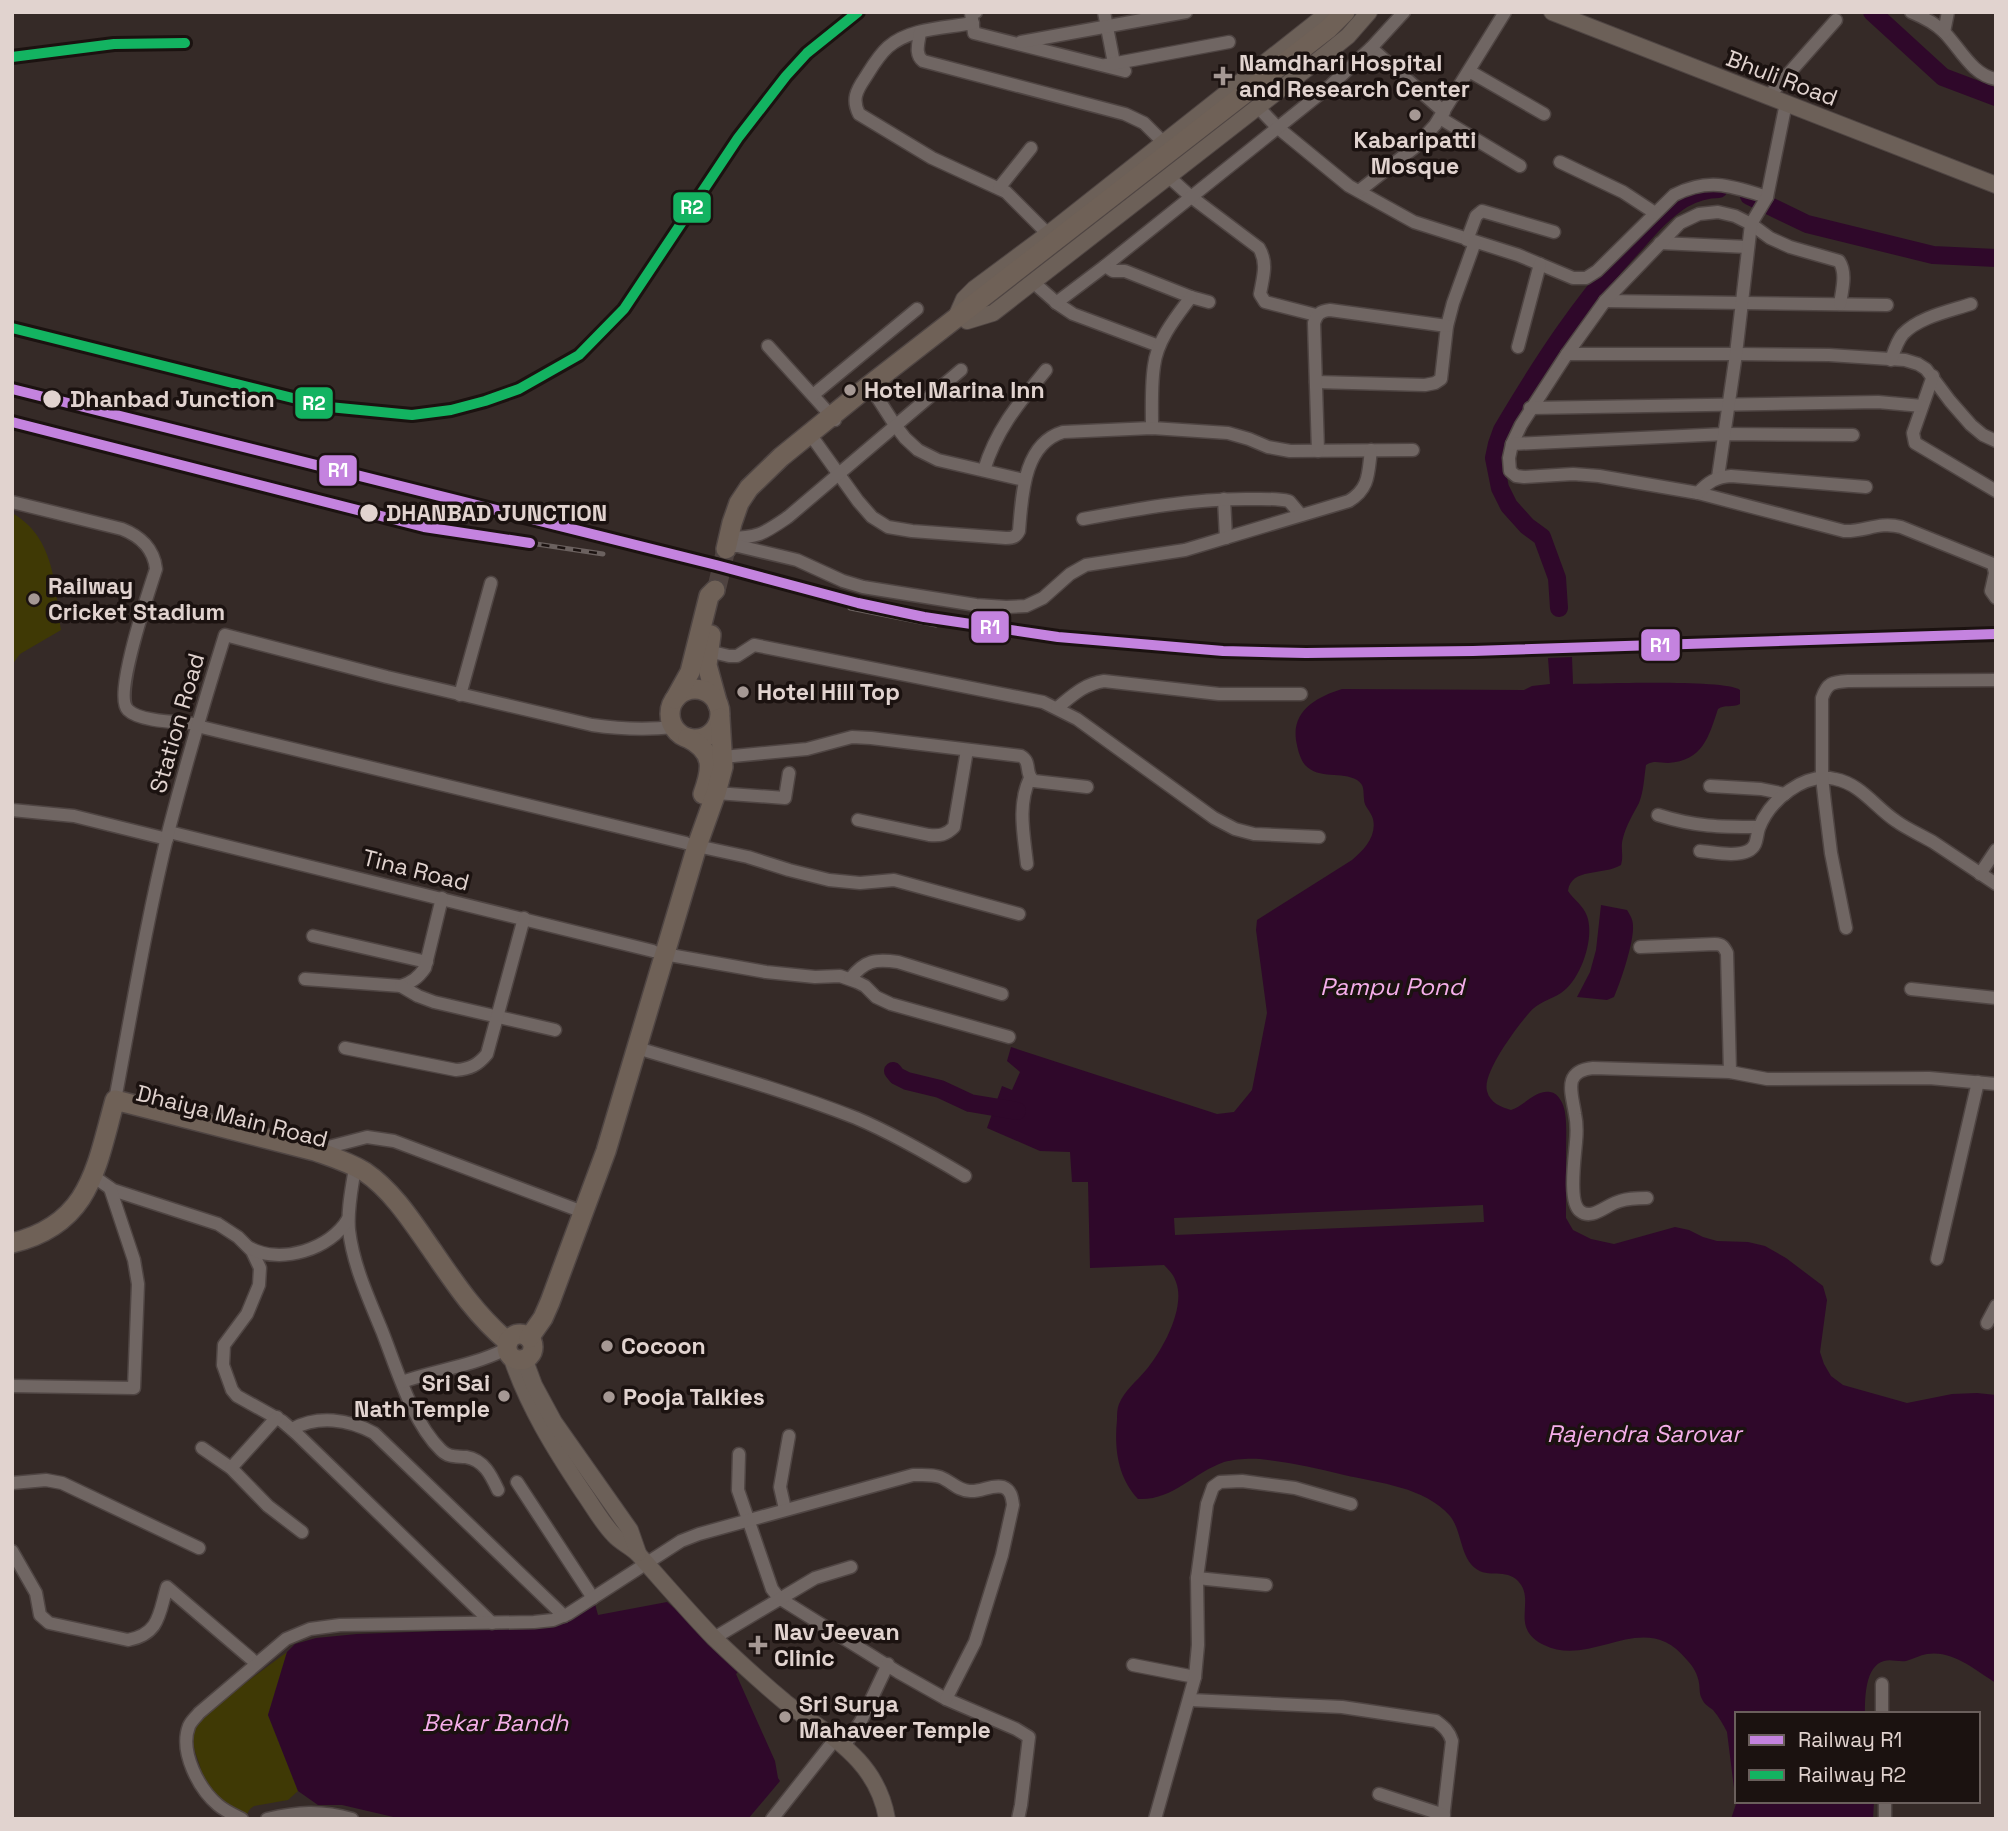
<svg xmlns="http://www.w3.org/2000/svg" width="2008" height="1831" viewBox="0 0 2008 1831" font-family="'Space Grotesk',sans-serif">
  <rect width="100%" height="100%" fill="#352a27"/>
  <g fill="#3f3905">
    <path d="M12 513C55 537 55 587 61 630L20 654 12 665Z"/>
    <path d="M287 1652 268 1715 298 1791 288 1800 254 1806 250 1809 246 1816C219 1802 208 1797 200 1766 196 1754 190 1742 195 1729 201 1714 270 1665 287 1652Z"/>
  </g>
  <g fill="#2f082a" fill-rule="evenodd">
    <path d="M1572 657 1573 684C1600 684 1724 679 1740 690V704C1732 708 1725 704 1718 709 1709 736 1703 761 1668 763 1659 763 1654 760 1646 765 1644 778 1644 790 1639 803 1633 814 1626 826 1623 838 1620 848 1624 855 1621 865 1603 876 1571 867 1568 891 1574 900 1583 905 1587 916 1595 938 1581 980 1561 993 1550 1000 1538 1002 1529 1013 1517 1027 1482 1073 1487 1091 1490 1103 1501 1107 1511 1110 1524 1106 1535 1090 1550 1092 1559 1093 1564 1105 1565 1113 1567 1125 1566 1139 1566 1152 1566 1174 1566 1196 1566 1218L1573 1230 1591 1239 1614 1244 1675 1227 1689 1230 1703 1237 1717 1241 1748 1242 1765 1246 1786 1258 1823 1286 1827 1300 1820 1352 1824 1364 1831 1376 1843 1385 1907 1403 1952 1394 1977 1393 1996 1395V1683C1975 1670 1953 1650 1927 1654 1920 1655 1913 1659 1906 1661 1898 1662 1891 1659 1884 1661 1865 1666 1865 1698 1865 1714H1737V1801H1874L1873 1819H1731L1736 1804 1727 1732C1723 1724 1719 1717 1713 1710 1709 1707 1704 1704 1702 1699 1699 1694 1700 1688 1699 1683 1698 1675 1693 1666 1687 1660 1644 1606 1593 1669 1544 1645 1508 1627 1537 1601 1518 1581 1506 1568 1488 1579 1475 1568 1460 1556 1462 1531 1450 1516 1425 1487 1379 1483 1344 1475 1316 1468 1289 1462 1260 1459 1250 1458 1234 1459 1224 1462 1193 1473 1172 1501 1138 1499 1118 1478 1114 1449 1117 1420 1117 1414 1117 1409 1119 1404 1125 1390 1136 1382 1146 1370 1162 1351 1186 1308 1176 1282 1174 1275 1169 1270 1164 1265L1090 1268 1088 1182H1072L1070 1152 1040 1151 987 1128 1002 1086 1012 1090 1020 1072 1007 1061 1011 1047 1217 1114 1234 1112 1252 1090 1267 1013 1256 930 1257 920 1352 860C1364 850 1377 836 1373 819 1371 811 1364 807 1364 799 1363 791 1365 785 1357 780 1342 771 1319 780 1305 765 1301 760 1298 751 1297 745 1289 712 1316 697 1342 689L1524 690 1532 686 1550 684 1548 658ZM1483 1205 1484 1222 1175 1235 1174 1218Z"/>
    <path d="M1601 905 1627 910C1630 915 1633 919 1633 926 1634 942 1621 981 1614 997L1607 1000 1577 997 1590 972 1596 950Z"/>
    <path d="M667 1602 717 1644 740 1670 736 1674 775 1761 778 1778 780 1781 748 1819H402L342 1805H318L298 1791 268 1715 287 1652 295 1644 316 1638 357 1634 553 1627 595 1604 598 1615Z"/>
  </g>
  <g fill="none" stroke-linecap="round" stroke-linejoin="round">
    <g stroke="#2f082a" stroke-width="18">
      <path d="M1872 12 1943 77 1996 97"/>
      <path d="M1749 196 1807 224 1933 255 1996 258"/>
      <path d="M1559 608 1557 578 1542 537 1527 526 1509 506 1500 488 1494 458 1497 444 1502 430C1541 364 1583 299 1636 243 1650 227 1665 210 1683 199 1694 193 1706 189 1719 189"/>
      <path d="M893 1071 897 1076 907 1081 940 1089 970 1103 1017 1111"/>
    </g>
    <path stroke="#4f4340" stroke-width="19" stroke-dasharray="19 10" stroke-linecap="butt" d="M717 587 726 549"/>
    <defs>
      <g id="minor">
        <path d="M976 12 971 13 974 33 1125 71"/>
        <path d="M1104 12 1114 63"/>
        <path d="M1911 12C1923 17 1935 23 1944 32 1960 48 1972 75 1996 79"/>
        <path d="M973 23C946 28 909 28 888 47 878 56 872 67 865 78 856 91 852 100 859 114L932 158 1006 192 1048 234"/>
        <path d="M920 32C919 42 914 54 923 61L1125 114 1144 123 1163 142"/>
        <path d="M1944 32 1948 12"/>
        <path d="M1021 42 1186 12"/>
        <path d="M1371 48 1444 112"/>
        <path d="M1106 65 1229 42"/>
        <path d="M1469 71 1544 114"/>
        <path d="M1768 97 1836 20"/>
        <path d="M1258 107 1277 127 1349 186 1414 222 1518 255 1573 278H1586L1597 271 1674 195C1709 177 1732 186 1767 197"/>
        <path d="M1440 118 1520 166"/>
        <path d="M1560 162 1623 192 1655 213"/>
        <path d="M1169 177 1190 196 1259 248C1268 263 1263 277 1260 294L1265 302 1316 315"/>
        <path d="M999 188 1031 148"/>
        <path d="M1359 191 1415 147 1435 125 1505 12"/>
        <path d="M1467 240 1476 216 1482 211 1554 232"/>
        <path d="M1660 243 1748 247"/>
        <path d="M1033 282 1058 304 1073 314 1159 346"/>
        <path d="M1605 301 1887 305"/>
        <path d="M1209 302 1191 297 1125 271H1113L1105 266 1331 85 1371 48 1404 12"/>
        <path d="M1056 303 1105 266"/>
        <path d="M1840 304C1842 290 1847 273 1839 261L1790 247 1770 238 1751 224 1735 216 1718 212 1699 214 1680 223 1605 301 1567 354 1521 425 1512 444 1509 458 1510 471 1516 476 1524 477 1573 474 1599 476 1698 493 1844 531C1865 532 1879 521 1901 527L1993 564 1995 573 1991 591 1996 598"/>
        <path d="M768 346 835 420"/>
        <path d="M1518 347 1540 264"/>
        <path d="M1567 354H1736L1829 355 1905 360 1918 364 1926 369 1950 401 1971 425 1983 435 1996 441"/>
        <path d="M1891 360C1894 351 1897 341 1903 334 1919 317 1950 311 1971 304"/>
        <path d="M1933 376 1913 433 1915 443 1996 491"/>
        <path d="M1316 382 1425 385 1435 383 1441 379 1447 326 1453 303 1475 242"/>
        <path d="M875 394 895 425 905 438 918 450 938 460 1024 480"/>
        <path d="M813 395 917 309"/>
        <path d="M1530 408 1878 402 1922 406"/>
        <path d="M1152 428C1152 407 1151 386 1154 366 1157 340 1176 317 1191 297"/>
        <path d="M815 441 858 501 872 517 888 527 912 531 1006 538C1013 538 1016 537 1019 531 1022 496 1023 444 1063 432L1152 428 1228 433 1249 439 1268 447 1290 451 1413 450"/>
        <path d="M1512 444 1725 434 1853 435"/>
        <path d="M1318 451 1314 323C1317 314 1320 311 1330 310L1447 326"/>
        <path d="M984 470C997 428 1019 403 1046 370"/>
        <path d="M1718 477 1736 354 1751 224 1767 197 1786 103"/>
        <path d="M1698 493C1708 482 1716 477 1731 476L1866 487"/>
        <path d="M1224 499 1226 538"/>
        <path d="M12 502 122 529C140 536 154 549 156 569 149 591 113 696 128 710 140 722 180 722 197 724"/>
        <path d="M1083 519C1137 509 1191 499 1246 499 1261 499 1275 498 1289 501L1301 515"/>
        <path d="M728 538C758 538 763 534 788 517L961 370"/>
        <path d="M726 546H738L797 560 843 581 863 587 976 605 1006 607 1026 606 1043 598 1070 574 1086 565 1185 550 1349 501C1370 488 1368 473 1371 450"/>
        <path d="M708 651 729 656H737L754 645 1043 702 1077 719 1214 818 1235 829 1254 834 1319 837"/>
        <path d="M460 695 491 583"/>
        <path d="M1057 708C1072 696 1084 684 1104 681L1219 694H1301"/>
        <path d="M197 726 686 843"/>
        <path d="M723 757 807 749 852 737 871 738 1021 756C1032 762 1024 774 1034 781L1087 787"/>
        <path d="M1710 786 1761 789 1785 794"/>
        <path d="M716 793 785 798 789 773"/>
        <path d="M12 810 74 816 167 839"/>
        <path d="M1658 815C1696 827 1720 827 1759 827"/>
        <path d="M858 820 929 835C940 836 946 835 954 827L967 750"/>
        <path d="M169 832 653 951"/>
        <path d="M697 846 748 857 789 870 829 880 860 883 894 880 1019 914"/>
        <path d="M1700 851C1714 852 1735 857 1748 851 1758 846 1756 837 1759 828 1770 800 1804 772 1835 779 1861 784 1875 807 1896 821 1907 829 1921 835 1933 842 1954 856 1975 870 1996 884"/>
        <path d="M1027 864C1024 836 1017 805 1030 778"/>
        <path d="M1980 874 1996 850"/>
        <path d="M1846 928 1831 853 1825 804 1822 777V698C1827 683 1832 682 1848 681L1996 680"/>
        <path d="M313 936 427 962"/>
        <path d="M1640 947 1715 944C1722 944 1724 947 1727 953L1730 1072"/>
        <path d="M664 954 766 972 815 977 840 976 857 982 865 986 876 997 891 1004 1009 1037"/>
        <path d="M305 979 401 986C412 982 418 978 425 968L442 898"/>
        <path d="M850 979C865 960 875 959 898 962L1002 994"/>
        <path d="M401 986 418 996 434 1002 555 1030"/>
        <path d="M1911 989 1996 998"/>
        <path d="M345 1048 456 1070C470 1069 478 1065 487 1054L524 918"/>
        <path d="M637 1048C711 1070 785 1090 856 1118 894 1134 930 1155 965 1176"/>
        <path d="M115 1100C132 1009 147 918 169 829 186 764 205 699 225 635L387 677 592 725C620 729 646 730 674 727"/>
        <path d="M317 1150 367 1137 394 1141 575 1209"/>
        <path d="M355 1167C352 1188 347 1209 349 1230 353 1265 369 1299 382 1331 397 1369 412 1422 441 1450 449 1458 456 1456 466 1457 484 1460 491 1475 498 1490"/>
        <path d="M93 1176 113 1190 218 1224 238 1237 252 1251 260 1268 259 1285 247 1314 224 1345 223 1365 232 1390 237 1396 282 1421 297 1434 492 1623"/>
        <path d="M1647 1198C1638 1198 1629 1198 1620 1201 1607 1204 1592 1221 1580 1211 1568 1202 1575 1156 1576 1142 1577 1132 1577 1123 1575 1114 1572 1093 1562 1071 1593 1068L1730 1072 1767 1079 1929 1078 1996 1084"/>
        <path d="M250 1248C280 1265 331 1249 348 1219"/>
        <path d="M1937 1259 1978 1082"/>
        <path d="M1987 1323 1996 1306"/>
        <path d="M402 1382C436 1370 472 1366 504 1350"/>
        <path d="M12 1386 134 1388 138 1284 134 1260 110 1188"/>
        <path d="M292 1429C318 1415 348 1419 374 1433L564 1616"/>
        <path d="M202 1448 231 1468 268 1506 302 1532"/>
        <path d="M739 1454 738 1490 772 1589 779 1598 898 1672 946 1699 1016 1729 1029 1737 1021 1805 1018 1819"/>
        <path d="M231 1468 277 1417"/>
        <path d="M517 1482 593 1598"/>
        <path d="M12 1483 46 1480 62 1483 199 1548"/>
        <path d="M785 1509 780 1487 789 1436"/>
        <path d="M12 1551 36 1593 40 1615 49 1623 128 1640C160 1634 159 1613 167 1587L256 1663"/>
        <path d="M1197 1578 1266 1585"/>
        <path d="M714 1638 815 1578 851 1567"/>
        <path d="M1133 1665 1195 1677"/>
        <path d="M1882 1684V1714"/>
        <path d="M1190 1700 1342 1707 1436 1721C1444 1727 1449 1731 1452 1741L1443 1819"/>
        <path d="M844 1746 861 1721 888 1664"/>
        <path d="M1379 1794 1444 1815"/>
        <path d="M242 1819C234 1815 225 1811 218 1805 199 1789 179 1752 189 1726 191 1721 196 1717 199 1713L286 1639 310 1629 340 1625 534 1622 553 1620 568 1614 681 1541 699 1534 913 1475C922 1475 932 1474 940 1477 951 1481 958 1491 970 1491 981 1492 992 1484 1003 1487 1011 1490 1012 1497 1013 1505L1002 1555 975 1642 946 1699"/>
        <path d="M267 1819C298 1812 320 1810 352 1819"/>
        <path d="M772 1819 836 1738"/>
        <path d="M1155 1819 1195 1677 1198 1645 1197 1578 1207 1504 1213 1487 1220 1482 1242 1481 1295 1488 1351 1504"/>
        <path d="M1885 1819V1801"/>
      </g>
      <g id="major">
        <path d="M1552 12C1700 70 1848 127 1996 185"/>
        <path d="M956 317 964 299 974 289 1048 234 1329 12"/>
        <path d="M967 321 993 313 1006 303 1327 53 1348 36 1369 12"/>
        <path d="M511 1356C527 1405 555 1450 583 1492 593 1506 602 1523 614 1535 621 1543 632 1547 639 1555 664 1583 688 1611 714 1638 737 1660 761 1682 785 1702 829 1736 877 1759 887 1819"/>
        <path d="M524 1358 534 1385 554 1422 630 1530 638 1553"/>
      </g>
      <g id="highway">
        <path d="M726 549 732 523 739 503 749 488 781 457 866 388 1328 29 1345 12"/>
        <path d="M711 635 707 665 718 705"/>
        <circle cx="695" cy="714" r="25"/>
        <path d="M675 699 690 672 709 596 715 590"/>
        <path d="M688 738C715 752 712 769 703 794"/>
        <path d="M12 1243C91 1224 96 1167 115 1100L315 1151C332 1157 349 1162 365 1172 393 1191 413 1223 432 1250 456 1285 476 1315 508 1342"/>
        <circle cx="520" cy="1347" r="13"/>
        <path d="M529 1338 543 1318 550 1302 606 1151 697 846 716 793 723 767 720 718"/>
      </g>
    </defs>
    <use href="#minor" stroke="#4f4543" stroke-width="15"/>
    <use href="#major" stroke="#4f4543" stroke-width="18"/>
    <use href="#highway" stroke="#4f4543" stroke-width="22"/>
    <use href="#minor" stroke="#706663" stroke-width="12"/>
    <use href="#major" stroke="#6c6058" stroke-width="16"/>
    <use href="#highway" stroke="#6f6157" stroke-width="19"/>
    <defs>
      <g id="rail">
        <path d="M12 57 114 44 185 43"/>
        <path d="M12 328 329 407 412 415 451 410 485 401 519 389 579 355 624 309 738 138 786 76 807 53 858 12"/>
        <path d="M12 422 424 527 603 554"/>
        <path d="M850 608 936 625"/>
      </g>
    </defs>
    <use href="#rail" stroke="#6b615f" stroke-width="5"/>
    <use href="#rail" stroke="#1b1210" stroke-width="2.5" stroke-dasharray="8" stroke-linecap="butt"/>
    <defs>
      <g id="rail-1">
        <path d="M12 389 716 565 858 603 924 617 1058 637 1223 651 1306 653 1473 651 1996 634"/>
        <path d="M12 422 424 527 530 543"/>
      </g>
      <g id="rail-2">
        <path d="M12 57 114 44 185 43"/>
        <path d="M12 328 329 407 412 415 451 410 485 401 519 389 579 355 624 309 738 138 786 76 807 53 858 12"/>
      </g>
    </defs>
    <use href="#rail-1" stroke="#1b1210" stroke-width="16"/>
    <use href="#rail-2" stroke="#1b1210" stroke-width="16"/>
    <use href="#rail-1" stroke="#c483df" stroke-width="10"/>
    <use href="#rail-2" stroke="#13b361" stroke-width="10"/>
  </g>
  <g fill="#a59894" stroke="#1b1210" stroke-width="2.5">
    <path d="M1219.5 65.5h7v7h7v7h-7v7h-7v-7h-7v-7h7z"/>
    <circle cx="1415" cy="115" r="7"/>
    <circle cx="850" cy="390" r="7"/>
    <circle cx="34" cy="599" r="7"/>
    <circle cx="743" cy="692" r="7"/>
    <circle cx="607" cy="1346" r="7"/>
    <circle cx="504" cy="1396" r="7"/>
    <circle cx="609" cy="1397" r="7"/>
    <path d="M754.5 1634.5h7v7h7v7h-7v7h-7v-7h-7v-7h7z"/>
    <circle cx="785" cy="1717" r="7"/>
  </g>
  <g fill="#e1d3cf" stroke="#1b1210" stroke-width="2.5">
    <circle cx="52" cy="399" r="10"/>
    <circle cx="369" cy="513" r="10"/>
  </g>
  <g text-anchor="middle" stroke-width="7" stroke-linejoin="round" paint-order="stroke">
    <g font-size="23" font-weight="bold" fill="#e1d3cf" stroke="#1b1210" text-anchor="start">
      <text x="1239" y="71">Namdhari Hospital<tspan x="1239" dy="26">and Research Center</tspan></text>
      <text x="1415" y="148" text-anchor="middle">Kabaripatti<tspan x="1415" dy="26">Mosque</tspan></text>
      <text x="864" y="398">Hotel Marina Inn</text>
      <text x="48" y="594">Railway<tspan x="48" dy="26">Cricket Stadium</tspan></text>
      <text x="757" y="700">Hotel Hill Top</text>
      <text x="621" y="1354">Cocoon</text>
      <text x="490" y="1391" text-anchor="end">Sri Sai<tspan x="490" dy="26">Nath Temple</tspan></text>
      <text x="623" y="1405">Pooja Talkies</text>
      <text x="774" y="1640">Nav Jeevan<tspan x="774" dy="26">Clinic</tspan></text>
      <text x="799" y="1712">Sri Surya<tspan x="799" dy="26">Mahaveer Temple</tspan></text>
    </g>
    <g font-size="23" fill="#e1d3cf" stroke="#1b1210">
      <text transform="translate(1782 78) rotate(21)" y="8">Bhuli Road</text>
      <text transform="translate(177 723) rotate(-74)" y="8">Station Road</text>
      <text transform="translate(416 870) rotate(14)" y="8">Tina Road</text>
      <text transform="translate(232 1116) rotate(14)" y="8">Dhaiya Main Road</text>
    </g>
    <g font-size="23" font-weight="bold" fill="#e1d3cf" stroke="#1b1210" text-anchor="start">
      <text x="70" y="407">Dhanbad Junction</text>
      <text x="386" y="521">DHANBAD JUNCTION</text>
    </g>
    <g font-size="24" font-style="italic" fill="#f5aeea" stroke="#1b1210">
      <text x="1392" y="995">Pampu Pond</text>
      <text x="1644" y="1442">Rajendra Sarovar</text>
      <text x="495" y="1731">Bekar Bandh</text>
    </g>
  </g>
  <g stroke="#1b1210" stroke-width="2.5">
    <rect x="672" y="191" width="40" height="33" rx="7" fill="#13b361"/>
    <rect x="294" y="386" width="40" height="34" rx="7" fill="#13b361"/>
    <rect x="318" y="454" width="40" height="33" rx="7" fill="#c483df"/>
    <rect x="970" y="610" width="40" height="34" rx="7" fill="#c483df"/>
    <rect x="1640" y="628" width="41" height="34" rx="7" fill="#c483df"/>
  </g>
  <g font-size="19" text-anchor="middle" font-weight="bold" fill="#fff">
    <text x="692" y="214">R2</text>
    <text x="314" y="410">R2</text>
    <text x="338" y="477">R1</text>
    <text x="990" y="634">R1</text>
    <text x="1660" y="652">R1</text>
  </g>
  <rect width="2008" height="1831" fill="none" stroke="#e1d3cf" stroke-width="28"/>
  <rect x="1735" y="1712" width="245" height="91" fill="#1b1210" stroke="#6a5f5c" stroke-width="2"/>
  <rect x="1749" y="1735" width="35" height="10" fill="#c483df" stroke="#6a5f5c" stroke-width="2"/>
  <text x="1798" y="1747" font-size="21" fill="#e1d3cf">Railway R1</text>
  <rect x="1749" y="1770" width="35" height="10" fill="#13b361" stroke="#6a5f5c" stroke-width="2"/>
  <text x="1798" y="1782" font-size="21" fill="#e1d3cf">Railway R2</text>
</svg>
